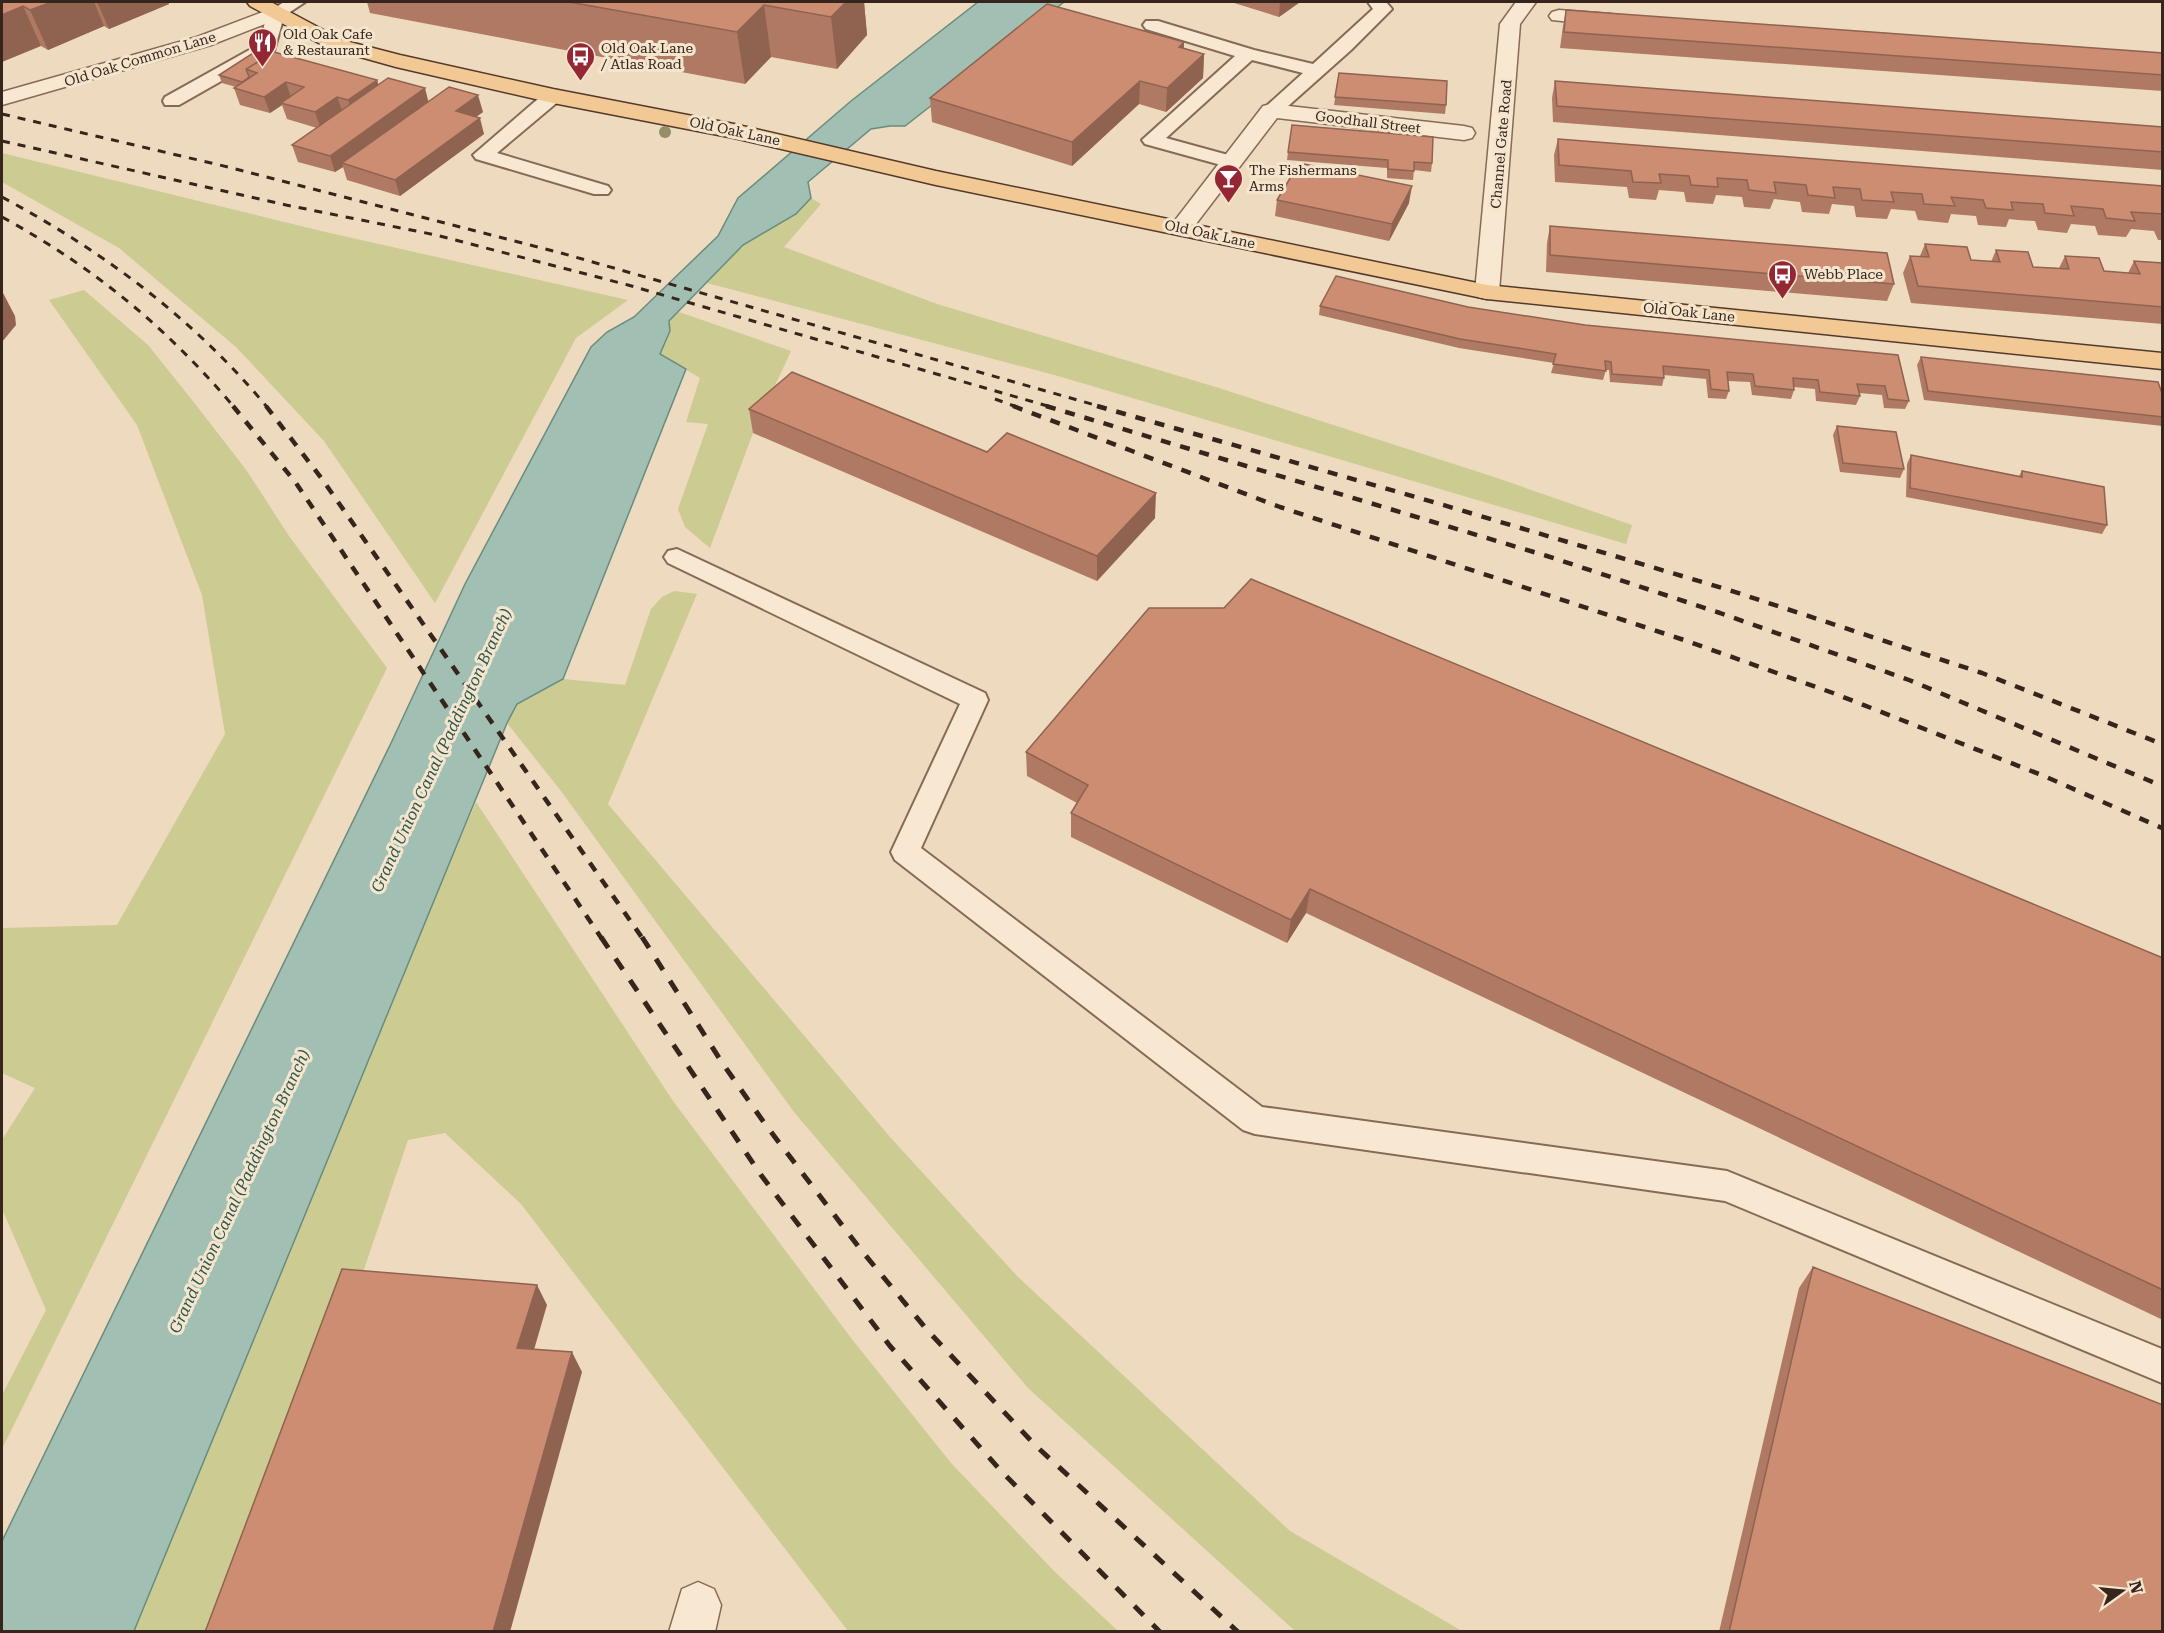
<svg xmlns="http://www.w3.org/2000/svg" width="2164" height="1633" viewBox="0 0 2164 1633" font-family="'Roboto Serif',serif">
  <rect width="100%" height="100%" fill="#eedabe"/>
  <g fill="#cbcb92">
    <path d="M2 153 321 231 628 300 576 338 435 603 324 441 236 347 119 248 2 182Z"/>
    <path d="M811 198 821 204 784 247 937 304 1219 388 1497 478 1632 525 1626 544 1058 376 707 283 743 245 796 214Z"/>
    <path d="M84 290 148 345 196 405 247 471 289 536 387 668 2 1449V1395L46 1310 2 1209V1140L35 1088 2 1073V928L117 925 225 734 202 595 137 425 49 300Z"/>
    <path d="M679 312 791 351 753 433 710 548 685 527 678 509 708 424 686 422 700 378 660 354 670 331 669 321Z"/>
    <path d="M674 591 697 594 608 804 890 1137 1017 1276 1290 1531 1462 1631H1295L1028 1388 794 1112 561 791 507 723 517 704 563 679 625 685 651 609 662 597Z"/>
    <path d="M476 802 673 1101 851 1338 951 1463 1055 1572 1118 1631H848L521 1204 445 1133 408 1140 357 1290 221 1631 134 1632 404 972Z"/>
  </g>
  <path fill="#a1bfb3" stroke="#698c7f" stroke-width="1.5" d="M978 2H1064L905 126H890L871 129 808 182 811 198 796 214 743 245 669 321 670 331 660 354 686 369 563 679 517 704 507 723 134 1631H2V1541L392 741 465 584 591 347 607 332 634 317 718 236 738 198 851 101Z"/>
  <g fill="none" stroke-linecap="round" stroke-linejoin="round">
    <defs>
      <g id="service">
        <path d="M284 2H305L284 16 274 51 179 105H165L163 101 165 97 260 44 267 13Z"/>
        <path d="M1368 2H1386L1392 9 1351 50 1278 115H1264L1261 111 1303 73 1252 60 1166 138 1239 158 1242 162 1239 166 1232 168 1145 144 1142 140 1235 56 1146 29 1143 25 1146 21H1158L1254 50 1313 64 1373 9Z"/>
        <path d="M553 90 560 92 562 96 560 100 497 153 608 186 611 190 608 194H594L476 159 473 155 546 92Z"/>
        <path d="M677 549 985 693 988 700 921 848 1262 1107 1727 1171 2162 1349V1383L1725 1201 1255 1134 1243 1130 895 860 891 852 960 704 668 563 664 557 668 551Z"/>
      </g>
      <g id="minor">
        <path d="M1516 2H1536L1520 24 1499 292 1496 297 1487 299 1478 297 1475 292 1500 24Z"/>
        <path d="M1559 10 1610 14 1617 16 1620 20 1617 24 1610 26 1552 20 1549 16 1552 12Z"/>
        <path d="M1271 104 1464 126 1472 128 1475 133 1472 138 1464 140 1277 118 1189 233 1181 235 1173 233 1169 228 1173 223 1263 106Z"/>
        <path d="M698 1582 714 1589 721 1605 715 1632H669L682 1589Z"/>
      </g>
      <path id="tertiary" d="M276 7 283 9 286 13 283 17 211 45 2 105V92L197 37Z"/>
      <path id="primary" d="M247 2H271L342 40 400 55 553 89 734 124 936 171 1487 285 2162 353V369L1487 299 936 185 734 138 553 103 396 67 328 48 250 6Z"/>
    </defs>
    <use href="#service" stroke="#866a57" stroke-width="4"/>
    <use href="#minor" stroke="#866a57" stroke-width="3"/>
    <use href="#tertiary" stroke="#866a57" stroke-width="3"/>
    <use href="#primary" stroke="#53392b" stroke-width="3"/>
    <use href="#service" fill="#f9e8d1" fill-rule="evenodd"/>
    <use href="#minor" fill="#f9e8d1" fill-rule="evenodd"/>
    <use href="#tertiary" fill="#f9e8d1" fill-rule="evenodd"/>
    <use href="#primary" fill="#f2c994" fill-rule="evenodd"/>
    <g stroke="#35251c" stroke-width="3" stroke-dasharray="8 8" stroke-linecap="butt">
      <path d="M2 114 228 167 561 253 1102 407"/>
      <path d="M2 141 286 205 436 235 628 285 1051 407"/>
      <path d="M2 197C104 252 193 318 267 407"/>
      <path d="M2 217C95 268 166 327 234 407"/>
      <path d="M995 399 1017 407"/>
    </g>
    <g stroke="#35251c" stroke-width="4.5" stroke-dasharray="10 10" stroke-linecap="butt">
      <path d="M233 406 296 483 602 939"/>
      <path d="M266 406 322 479 643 939"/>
      <path d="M1013 406 1280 507 1684 640 1833 693 2044 776 2162 828"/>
      <path d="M1046 406 1547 556 1720 613 1909 680 2162 786"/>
      <path d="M1097 406 1440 504 1729 590 1982 673 2162 744"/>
    </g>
    <g stroke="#35251c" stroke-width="5" stroke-dasharray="13 13" stroke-linecap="butt">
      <path d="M601 937 761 1175 890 1346 1002 1472 1160 1632"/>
      <path d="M642 937 723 1064 765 1124 861 1250 928 1331 1035 1445 1238 1632"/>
    </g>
  </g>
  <circle fill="#948f68" cx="665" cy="132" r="6"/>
  <g fill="#af7963">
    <path d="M2 2H168L169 4 109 29 104 26 48 50 41 46Z"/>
    <path d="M367 2H864L867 35 837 69 771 57 745 84 370 13Z"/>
    <path d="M1231 2H1300L1279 17Z"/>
    <path d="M1566 10 2163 53V91L1560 48 1563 26Z"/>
    <path d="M1184 42V48L1204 54 1203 78 1166 112 1139 104 1072 166 932 122 930 98Z"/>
    <path d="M266 57 377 80 378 85 429 102 483 112 476 117 484 134 400 196 347 180 343 167 335 172 298 162 292 145 317 128 287 119 282 105 270 113 240 105 234 88 236 87 222 83 219 75Z"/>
    <path d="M1339 73 1446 105 1445 114 1334 105Z"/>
    <path d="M1555 81 2163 127V170L1553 122 1552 98Z"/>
    <path d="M1558 139 2163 186V240H2158L2154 231 2131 229 2126 237 2098 235 2095 226 2071 224 2067 233 2038 230 2035 221 2018 220 2009 219 2006 227 1978 225 1976 216 1951 214 1948 223 1918 220 1915 211 1891 209 1887 219 1856 217 1854 206 1832 204 1829 214 1802 212 1800 202 1774 199 1770 209 1744 207 1742 197 1716 195 1713 204 1686 202 1684 192 1659 190 1656 200 1629 198 1627 187 1555 182 1554 155Z"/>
    <path d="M1288 152 1432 163 1431 172 1414 170 1413 180 1387 178V168L1287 160Z"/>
    <path d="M1277 200 1409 203 1389 241 1275 216Z"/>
    <path d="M1550 226 1894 284 1887 301 1546 272 1547 243Z"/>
    <path d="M1925 244 1971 260 1991 262 1996 250 2033 267 2059 268 2065 256 2104 271 2128 273 2134 261 2163 263V324L1911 303 1903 273 1910 256H1920Z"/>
    <path d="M1320 306 1468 307 1585 325 1898 355 1909 401 1905 409 1884 408 1882 395 1859 393 1860 396 1856 405 1816 401 1815 389 1794 387V390L1791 399 1752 395 1750 382 1728 381 1729 391 1726 399 1708 398 1706 379 1664 375V378L1662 386 1610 382 1609 370H1606L1603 380 1551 373 1554 363 1459 348 1319 315Z"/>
    <path d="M1921 357 2163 396V426L1924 400 1917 365Z"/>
    <path d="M749 409 987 452 1155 518 1097 581 753 433Z"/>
    <path d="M1837 426 1904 469 1900 478 1840 472 1833 435Z"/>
    <path d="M1911 455 2019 476 2022 471 2107 525 2102 534 1906 497 1907 464Z"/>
    <path d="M1026 752 2163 958V1320L1306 913 1287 943 1071 837V813L1077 803 1027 776Z"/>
    <path d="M1813 1267 2163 1632H1719L1799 1288Z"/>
  </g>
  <g fill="#8f6350">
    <path d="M52 2H94L104 26 48 50 30 10Z"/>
    <path d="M97 2H168L169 4 109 29Z"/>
    <path d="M846 2H864L867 35 837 69 831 17Z"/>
    <path d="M1280 2H1300L1279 17Z"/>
    <path d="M764 5 771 57 745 84 737 32Z"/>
    <path d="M23 6 41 46 2 62V15Z"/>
    <path d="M1184 42 1183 66 1179 47Z"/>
    <path d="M1204 54 1203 78 1166 112 1167 88Z"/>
    <path d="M377 80 382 96 353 116 348 100Z"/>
    <path d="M1140 81 1139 104 1072 166V142Z"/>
    <path d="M286 82 291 98 281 103 282 105 270 113 264 97Z"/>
    <path d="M425 88 429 104 342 163 343 167 335 172 330 156Z"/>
    <path d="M478 95 483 112 461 127 456 111Z"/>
    <path d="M337 97 343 113 321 129 315 112Z"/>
    <path d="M480 118 484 134 400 196 395 180Z"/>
    <path d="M1412 186 1409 203 1389 241 1392 224Z"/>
    <path d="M2 291 15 316 16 325 2 342Z"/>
    <path d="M1156 493 1155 518 1097 581V556Z"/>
    <path d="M1310 889 1306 913 1287 943 1291 920Z"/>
    <path d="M537 1285 547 1305 529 1367 517 1348Z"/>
    <path d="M572 1352 582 1372 510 1632H493Z"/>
  </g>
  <g fill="#cc8d73" stroke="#8f6350" stroke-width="1.5">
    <path d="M2 2H52L30 10 23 6 2 15Z"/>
    <path d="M569 2H846L831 17 764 5 737 32Z"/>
    <path d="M1047 4 1184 42 1179 47 1204 54 1167 88 1140 81 1072 142 930 98Z"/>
    <path d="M1566 10 2163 53V75L1564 32Z"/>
    <path d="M274 52 377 80 348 100 337 97 315 112 281 103 304 87 286 82 264 97 234 88 257 73 246 69Z"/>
    <path d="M253 53 266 57 246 69 249 77 242 82 219 75Z"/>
    <path d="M1339 73 1447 81 1446 105 1335 97Z"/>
    <path d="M388 78 425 88 330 156 292 145Z"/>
    <path d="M1555 81 2163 127V152L1557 106Z"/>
    <path d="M449 87 478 95 456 111 480 118 395 180 342 163Z"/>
    <path d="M1292 125 1433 137 1432 163 1414 162V171L1388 169V160L1288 152Z"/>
    <path d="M1558 139 2163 186V214L2131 212 2135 221 2106 218 2103 209 2071 206 2074 216 2045 213 2043 204 2011 202 2013 210 1986 208 1983 200 1951 197 1955 206 1924 204 1922 194 1891 192 1894 202 1862 200 1860 189 1833 187 1835 198 1808 195 1806 185 1774 182 1776 193 1749 190 1747 180 1717 178 1718 187 1691 185 1689 176 1659 174 1661 183 1633 182 1631 171 1559 165Z"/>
    <path d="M1299 163 1412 186 1392 224 1277 200Z"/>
    <path d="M1550 226 1887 253 1894 284 1550 255Z"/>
    <path d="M1925 244 1967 247 1971 260 2000 262 1996 250 2028 252 2033 267 2069 269 2065 256 2099 258 2104 271 2140 274 2134 261 2163 263V307L1918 286 1910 256 1929 257Z"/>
    <path d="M1336 276 1468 307 1585 325 1898 355 1909 401 1888 399 1885 386 1857 384 1860 396 1820 392 1818 380 1793 378 1794 390 1755 386 1753 374 1727 372 1729 391 1711 389 1709 370 1663 366 1664 378 1612 374 1611 362 1605 361 1606 371 1553 364 1556 354 1460 339 1320 306Z"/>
    <path d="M1921 357 2158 382 2163 396V417L1928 391Z"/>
    <path d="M792 372 987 452 1007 433 1156 493 1097 556 749 409Z"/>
    <path d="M1837 426 1896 432 1904 469 1843 463Z"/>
    <path d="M1911 455 2022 477V471L2104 487 2107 525 1910 488Z"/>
    <path d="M1251 579 2163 958V1290L1310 889 1291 920 1071 813 1088 785 1026 752 1149 608H1224Z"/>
    <path d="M1813 1267 2163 1405V1632H1729Z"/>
    <path d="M342 1269 537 1285 517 1348 572 1352 493 1632H205Z"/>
  </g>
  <defs>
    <symbol id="restaurant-pin" viewBox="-11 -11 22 30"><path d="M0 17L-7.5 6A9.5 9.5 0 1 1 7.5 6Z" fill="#952735" stroke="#f5e5cd"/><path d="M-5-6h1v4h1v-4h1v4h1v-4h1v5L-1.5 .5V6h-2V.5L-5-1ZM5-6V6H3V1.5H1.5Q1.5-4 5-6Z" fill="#fff"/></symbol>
    <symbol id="bus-pin" viewBox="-11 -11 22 30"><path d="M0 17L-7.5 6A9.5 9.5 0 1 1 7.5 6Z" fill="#952735" stroke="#f5e5cd"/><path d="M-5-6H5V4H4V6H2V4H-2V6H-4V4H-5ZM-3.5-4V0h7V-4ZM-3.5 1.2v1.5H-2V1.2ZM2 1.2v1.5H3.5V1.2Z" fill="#fff"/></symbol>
    <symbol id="bar-pin" viewBox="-11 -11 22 30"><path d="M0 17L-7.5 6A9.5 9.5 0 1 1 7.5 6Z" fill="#952735" stroke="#f5e5cd"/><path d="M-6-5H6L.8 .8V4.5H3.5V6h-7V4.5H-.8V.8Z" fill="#fff"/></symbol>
  </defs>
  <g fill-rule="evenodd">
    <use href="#restaurant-pin" x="246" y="26" width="33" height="45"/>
    <use href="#bus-pin" x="564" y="40" width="33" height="45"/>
    <use href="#bar-pin" x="1212" y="162" width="33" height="45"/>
    <use href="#bus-pin" x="1766" y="258" width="33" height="45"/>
  </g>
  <g text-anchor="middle" stroke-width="6" stroke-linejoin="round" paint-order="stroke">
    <g font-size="14" fill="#35251c" stroke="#f5e5cd" text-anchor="start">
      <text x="283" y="39">Old Oak Cafe<tspan x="283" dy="16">&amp; Restaurant</tspan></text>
      <text x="601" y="53">Old Oak Lane<tspan x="601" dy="16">/ Atlas Road</tspan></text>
      <text x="1249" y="175">The Fishermans<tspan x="1249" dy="16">Arms</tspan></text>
      <text x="1804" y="279">Webb Place</text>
    </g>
    <g font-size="14" fill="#35251c" stroke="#f5e5cd">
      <text transform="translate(140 59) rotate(-17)" y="5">Old Oak Common Lane</text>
      <text transform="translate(1368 122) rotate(7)" y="5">Goodhall Street</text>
      <text transform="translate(735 131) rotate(12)" y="5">Old Oak Lane</text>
      <text transform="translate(1501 144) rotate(-85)" y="5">Channel Gate Road</text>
      <text transform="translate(1210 234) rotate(12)" y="5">Old Oak Lane</text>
      <text transform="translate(1689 312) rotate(6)" y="5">Old Oak Lane</text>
    </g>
    <g font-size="16" font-style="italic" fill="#2b554d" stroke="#f5e5cd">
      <text transform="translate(441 750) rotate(-65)" y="6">Grand Union Canal (Paddington Branch)</text>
      <text transform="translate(239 1191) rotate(-65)" y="6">Grand Union Canal (Paddington Branch)</text>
    </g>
  </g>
  <rect width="2164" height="1633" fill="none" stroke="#35251c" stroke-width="6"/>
  <g transform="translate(2122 1591) rotate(75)" stroke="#f5e5cd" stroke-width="4.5" paint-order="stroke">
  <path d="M0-4.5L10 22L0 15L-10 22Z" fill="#35251c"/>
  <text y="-9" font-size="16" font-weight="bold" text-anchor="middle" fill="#35251c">N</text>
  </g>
</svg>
